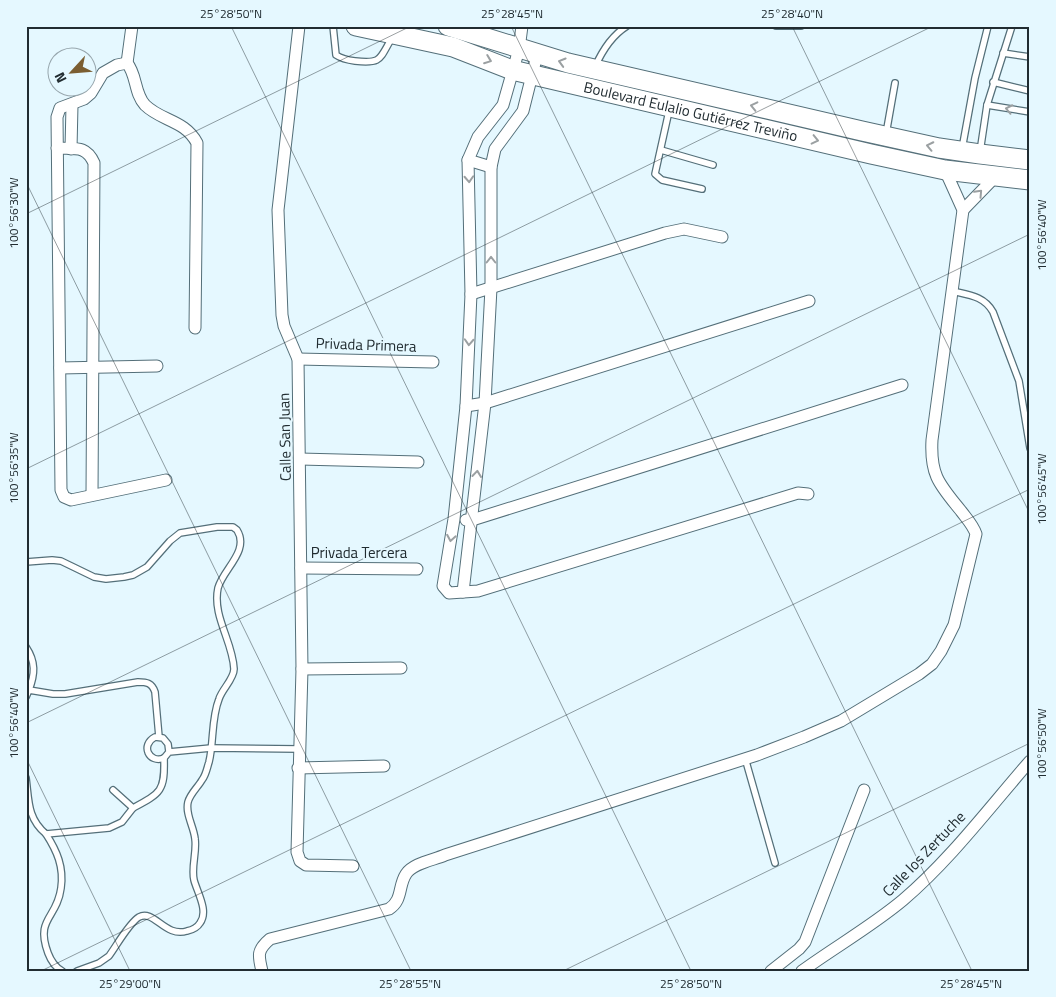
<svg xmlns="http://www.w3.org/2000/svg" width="1056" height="997" viewBox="0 0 1056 997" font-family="'Titillium Web',sans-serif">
  <rect width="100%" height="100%" fill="#e5f8ff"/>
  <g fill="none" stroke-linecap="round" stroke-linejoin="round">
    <defs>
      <g id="lane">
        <path d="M333 26 336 55C342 59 347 60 355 61 383 64 379 59 393 36"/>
        <path d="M776 26H801"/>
        <path d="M1003 53 1030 57"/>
        <path d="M595 67C602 51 611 36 627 26"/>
        <path d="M993 82 1030 91"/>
        <path d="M987 105 1030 112"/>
        <path d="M669 111 655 174 662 180 702 189"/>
        <path d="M886 134 895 83"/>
        <path d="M962 149 975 78 988 26"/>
        <path d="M661 150 713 165"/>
        <path d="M980 152 987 105 1012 26"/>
        <path d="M952 291C969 295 984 296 993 312L1019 381 1030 448"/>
        <path d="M26 562 52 560 61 561 94 577 106 579 124 577 133 575 147 567 170 541 180 533 217 527H233L237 530C250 551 223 569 218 588 212 616 233 642 234 669 234 679 222 689 219 699 211 719 214 742 209 762 207 768 206 775 202 780 198 787 190 794 188 802 185 814 194 827 195 839 197 852 191 867 194 880 197 892 209 911 200 923 197 928 192 930 187 931 165 938 154 909 139 917 129 923 117 945 109 956L99 963 77 971"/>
        <path d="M26 647C36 662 35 674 29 690"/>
        <path d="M26 697 29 690 53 694H65L138 682C147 682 152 683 155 692L159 737"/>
        <path d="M169 752 168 744 163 738 155 737C140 745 149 764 164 758L169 752 211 748 299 749"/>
        <path d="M745 758 775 863"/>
        <path d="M26 778C29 800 27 818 46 834L109 828 122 822 133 808"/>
        <path d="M113 790 133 808C161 793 165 791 164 758"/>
        <path d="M46 834C57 851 64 867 61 888 57 919 35 918 48 953 51 961 55 967 62 971"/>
      </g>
      <g id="street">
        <path d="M299 26 278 210 282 315 284 326 298 359 302 669 297 852 300 861 306 865 353 866"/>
        <path d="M522 26 519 49 503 105 478 137 468 160 471 294 466 406 454 519 443 586 449 593 478 591 798 493 808 494"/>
        <path d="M127 63 132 26"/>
        <path d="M57 148C75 149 86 145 94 163L92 495"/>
        <path d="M71 149 72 105"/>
        <path d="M468 160 491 167"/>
        <path d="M963 210 995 177"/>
        <path d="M471 294 665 233 684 229 722 237"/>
        <path d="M298 359 433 362"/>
        <path d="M60 368 157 366"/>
        <path d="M466 406 485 403 809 301"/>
        <path d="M300 459 418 462"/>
        <path d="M166 480 71 500 64 497 61 490 57 117 60 108 84 99 91 93 103 73 117 65 127 63C137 75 134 93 145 105 161 121 185 120 197 143L195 328"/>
        <path d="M466 520H472L902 385"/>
        <path d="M301 568 417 569"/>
        <path d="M463 592 485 403 491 288V167L495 149 523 111 537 55"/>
        <path d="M302 669 401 668"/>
        <path d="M298 768 384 766"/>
        <path d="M262 971C258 955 257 950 270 939L389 909C403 900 398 886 406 874 413 863 434 860 445 855L757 755 804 737 841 721 919 674 932 664 941 651 954 625 976 534C973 525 967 519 961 511 940 485 930 476 932 440L963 210 945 170"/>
        <path d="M771 971 799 949 805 942 864 790"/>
        <path d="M802 971C835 947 872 926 903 900 950 860 989 808 1030 761"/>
      </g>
      <g id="primary">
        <path id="s1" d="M356 26 453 47 512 70 871 154 945 170 1030 180"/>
        <path d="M448 26 568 63 862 131 939 148 980 154 1030 160"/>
      </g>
    </defs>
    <use href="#lane" stroke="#546f79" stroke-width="8"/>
    <use href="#street" stroke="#546f79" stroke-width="13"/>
    <use href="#primary" stroke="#546f79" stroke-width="21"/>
    <use href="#lane" stroke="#fff" stroke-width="5.5"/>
    <use href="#street" stroke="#fff" stroke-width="11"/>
    <use href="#primary" stroke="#fff" stroke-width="19"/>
  </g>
  <defs><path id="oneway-chevron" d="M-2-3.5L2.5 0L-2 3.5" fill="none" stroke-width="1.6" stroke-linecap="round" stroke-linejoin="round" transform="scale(1.25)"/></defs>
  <g stroke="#9ba0a2">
    <use href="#oneway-chevron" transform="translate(488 60) rotate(21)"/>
    <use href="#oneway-chevron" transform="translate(562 62) rotate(-164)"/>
    <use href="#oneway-chevron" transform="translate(754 106) rotate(-167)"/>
    <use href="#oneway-chevron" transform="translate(1009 109) rotate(-168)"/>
    <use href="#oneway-chevron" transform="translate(815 140) rotate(13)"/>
    <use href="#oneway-chevron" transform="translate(930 146) rotate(-168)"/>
    <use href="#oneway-chevron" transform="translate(469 179) rotate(87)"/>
    <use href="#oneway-chevron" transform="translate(979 193) rotate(-47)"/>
    <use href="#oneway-chevron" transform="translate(491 260) rotate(-90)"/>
    <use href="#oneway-chevron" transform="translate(469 342) rotate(93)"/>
    <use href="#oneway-chevron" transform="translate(477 474) rotate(-84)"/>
    <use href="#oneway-chevron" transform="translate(451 538) rotate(100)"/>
  </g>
  <path fill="none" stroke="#212c31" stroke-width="1" stroke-opacity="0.45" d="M231 26 691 971M511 26 972 971M792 26 1030 514M26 182 411 971M26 214 411 26M26 469 933 26M26 723 1030 234M26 758 130 971M41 971 1030 489M563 971 1030 743"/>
  <g text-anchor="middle" stroke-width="4" stroke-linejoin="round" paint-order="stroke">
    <g font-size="15" fill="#212c31" stroke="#e5f8ff">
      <text dy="5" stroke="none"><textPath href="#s1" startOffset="346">Boulevard Eulalio Gutiérrez Treviño</textPath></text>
      <text transform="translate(366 345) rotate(2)" y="5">Privada Primera</text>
      <text transform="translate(285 437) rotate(-91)" y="5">Calle San Juan</text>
      <text x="359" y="558">Privada Tercera</text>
      <text transform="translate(924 854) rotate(-46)" y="5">Calle los Zertuche</text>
    </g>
  </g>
  <rect width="1056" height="997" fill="none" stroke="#e5f8ff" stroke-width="55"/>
  <g transform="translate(72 72) rotate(244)"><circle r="24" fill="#e5f8ff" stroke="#97a6ad"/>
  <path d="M0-4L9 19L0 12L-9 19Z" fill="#7b5e32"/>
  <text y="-8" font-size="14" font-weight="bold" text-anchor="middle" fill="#212c31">N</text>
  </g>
  <rect x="28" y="28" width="1000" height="942" fill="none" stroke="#212c31" stroke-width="2"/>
  <g font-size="12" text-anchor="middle" fill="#212c31">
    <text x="231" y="18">25°28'50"N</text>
    <text x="512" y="18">25°28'45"N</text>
    <text x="792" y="18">25°28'40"N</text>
    <text transform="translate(14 213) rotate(-90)" y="4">100°56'30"W</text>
    <text transform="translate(1042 235) rotate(-90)" y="4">100°56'40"W</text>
    <text transform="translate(14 468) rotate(-90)" y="4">100°56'35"W</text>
    <text transform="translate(1042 489) rotate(-90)" y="4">100°56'45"W</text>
    <text transform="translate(14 723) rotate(-90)" y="4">100°56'40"W</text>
    <text transform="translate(1042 744) rotate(-90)" y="4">100°56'50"W</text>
    <text x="130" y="988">25°29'00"N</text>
    <text x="410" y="988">25°28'55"N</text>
    <text x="691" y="988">25°28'50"N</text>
    <text x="971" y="988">25°28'45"N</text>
  </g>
</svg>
